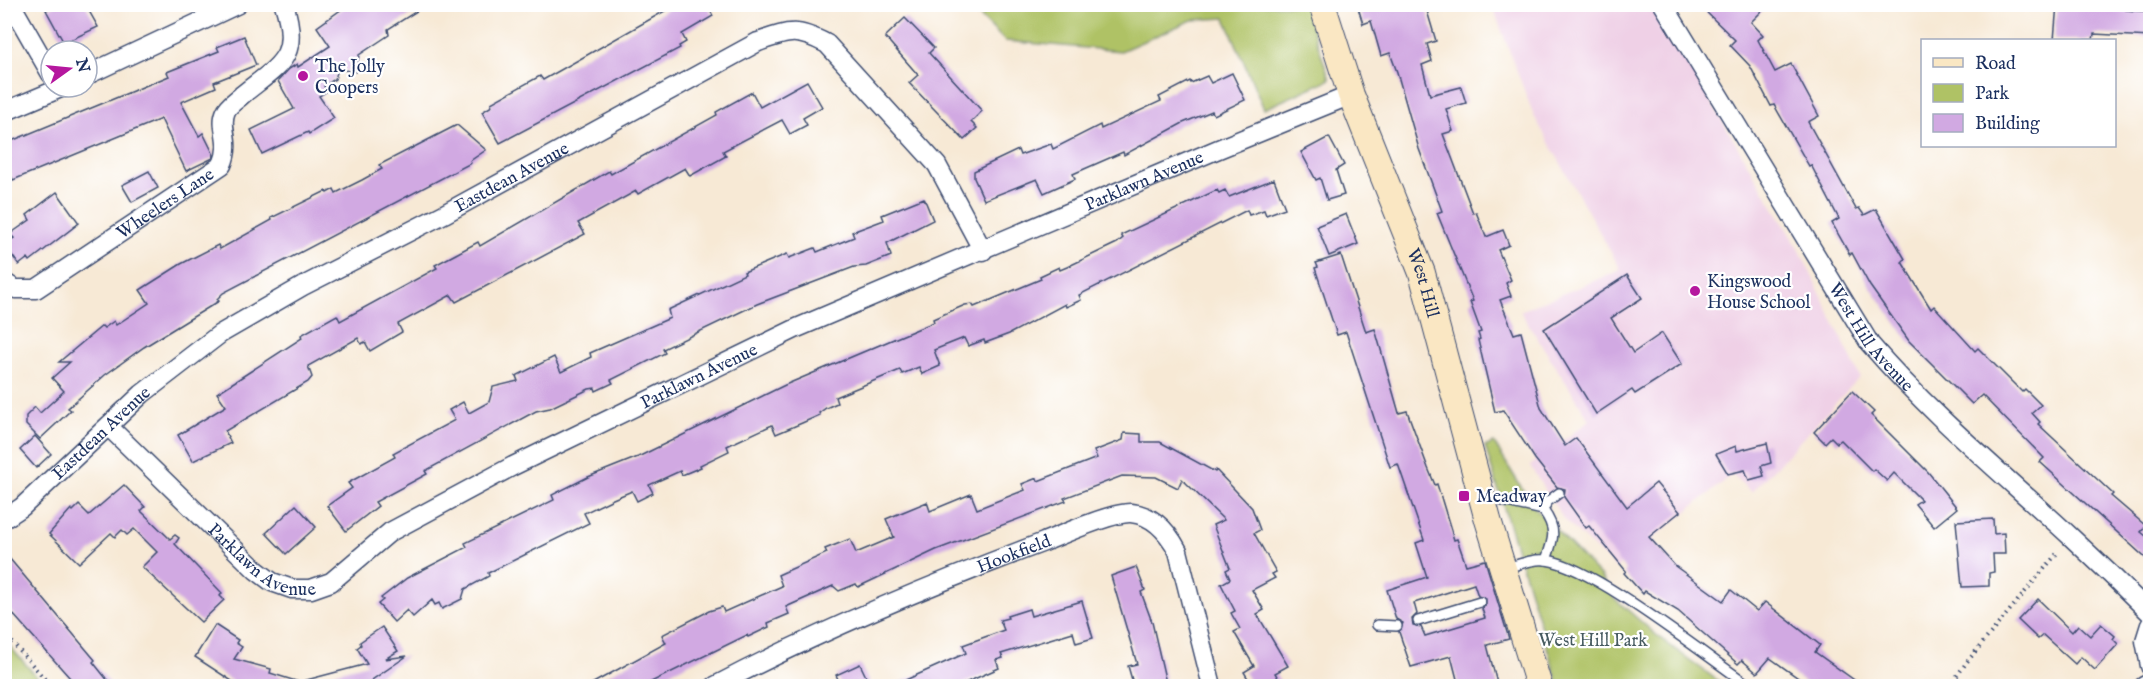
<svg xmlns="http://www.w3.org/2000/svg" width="2155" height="691" viewBox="0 0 2155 691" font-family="'IM FELL English',serif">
  <rect width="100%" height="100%" fill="#fff"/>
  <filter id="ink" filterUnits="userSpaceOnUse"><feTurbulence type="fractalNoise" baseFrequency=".0167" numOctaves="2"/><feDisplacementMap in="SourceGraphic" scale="12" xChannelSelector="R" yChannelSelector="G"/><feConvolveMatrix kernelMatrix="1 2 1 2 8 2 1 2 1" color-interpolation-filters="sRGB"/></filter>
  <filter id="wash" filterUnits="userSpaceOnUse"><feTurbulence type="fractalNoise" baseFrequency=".008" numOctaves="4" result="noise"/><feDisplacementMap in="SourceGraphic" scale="24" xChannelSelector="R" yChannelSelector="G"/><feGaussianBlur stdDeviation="1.35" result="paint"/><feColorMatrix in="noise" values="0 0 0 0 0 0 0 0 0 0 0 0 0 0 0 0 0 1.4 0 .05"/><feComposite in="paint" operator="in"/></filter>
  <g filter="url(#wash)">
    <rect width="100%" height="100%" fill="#f7e9d5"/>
    <path fill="#efd0e6" d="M1492 5H1653L1802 255 1860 377 1752 492 1732 475 1616 568 1564 520 1530 466 1590 420 1520 311 1621 270 1534 116Z"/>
    <g fill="#afc265" stroke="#657862" stroke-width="1.5">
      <path d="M969 5H1304L1330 79 1264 109 1225 18 1192 20 1121 51 1005 41Z"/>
      <path d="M1494 443 1532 505 1601 577 1614 598 1660 638 1725 686H1559L1485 447Z"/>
      <path d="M5 641 45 686H5Z"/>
    </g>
    <g id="blocks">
      <g fill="#d1a9e2" fill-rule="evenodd">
        <path d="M56 4H85L98 27 64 43 46 10Z"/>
        <path d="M349 4H428L388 29 389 35 359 55 356 72 338 69 335 79 324 86 327 91 319 96 334 118 309 134 308 132 262 154 251 130 294 109 278 81 289 69 297 64 298 67 330 46 317 27Z"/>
        <path d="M677 4H707L713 16 682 34 686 42 679 46 680 48 500 143 482 112 492 106 491 103 540 76 543 80Z"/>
        <path d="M1357 4H1425L1436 41 1427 44 1432 61 1422 65 1430 95 1461 87 1466 103 1446 109 1453 131 1443 134 1473 213 1476 212 1486 237 1503 230 1509 245 1498 250 1511 280 1506 283 1511 296 1500 300 1514 334 1521 332 1541 408 1565 446 1576 438 1627 507 1656 483 1680 512 1649 537 1675 566 1723 601 1731 590 1757 611 1765 602 1820 645 1815 652 1864 687H1811L1770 658 1757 673 1742 660 1738 664 1678 611 1645 591 1643 594 1624 573 1626 571 1589 526 1586 528 1564 497 1565 489 1557 487 1535 459 1503 410 1495 412 1478 340 1480 339 1478 333 1481 332 1470 302 1473 301 1437 213 1442 211 1419 149 1397 72 1390 53 1381 56 1371 21 1363 24Z"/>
        <path d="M1698 4H1769L1751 22 1763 35 1758 40 1775 72 1791 64 1819 116 1808 122 1856 209 1859 208 1864 215 1876 209 1905 259 1902 262 1931 309 1934 306 1975 351 1978 348 2022 392 2025 389 2041 405 2032 413 2040 422 2038 424 2113 494 2111 496 2146 526 2141 532 2151 540V563L2040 462 2044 458 1982 395 1972 404 1909 341 1870 286 1852 253 1850 255 1832 223 1839 219 1811 165 1809 166 1774 105 1771 106 1750 66 1730 45 1735 40Z"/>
        <path d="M2057 4H2126V10L2151 12V37L2094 34 2093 40H2054Z"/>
        <path d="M905 18 934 48 929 53 982 111 971 122 977 128 964 140 909 83 918 75 885 37Z"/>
        <path d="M244 36 256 65 214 82 216 87 181 102 199 136 203 133 214 155 213 158 186 171 161 119 13 180 4 160V144L169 76 167 72 219 51 217 47Z"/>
        <path d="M1232 73 1245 100 1214 115 1212 111 1183 123 1124 155 1123 152 1073 174 1075 179 1044 193 1037 179 984 200 974 178V171L1018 150 1020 155 1051 144 1053 149 1100 125 1101 129 1161 101 1159 97 1190 81 1191 83 1207 76 1211 83Z"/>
        <path d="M807 81 822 107 803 118 807 125 790 134 782 120 723 151 726 156 690 176 685 168 638 194 636 191 578 223 585 234 456 302 451 295 398 324 402 332 370 351 365 342 361 344 358 338 308 366 312 377 308 382 225 431 231 443 193 461 178 435 226 406 217 393 302 338 301 335 337 315 340 321 437 268 435 265 454 255 478 242 480 246 609 171 611 174 717 115 716 112 752 92 760 107Z"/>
        <path d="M457 125 486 150 470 161 471 163 223 293 217 299 219 301 144 347 105 375 68 408 71 410 40 439 26 425V416L35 407 40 413 64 391 52 378 70 362H59L102 326 104 328 114 321 116 325 149 303 140 290 181 264 218 245 220 249 272 220 271 218 326 191 327 193 334 189 336 193 362 180 382 169 379 165Z"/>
        <path d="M1329 137 1344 165 1336 170 1344 195 1327 200 1320 178 1316 180 1301 152Z"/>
        <path d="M149 171 158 188 132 202 122 185Z"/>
        <path d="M1274 179 1285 208 1266 215 1264 210 1249 215 1247 210 1079 295 1081 300 1066 307 1065 304 1009 334 985 343 984 340 968 346 964 338 934 350 940 366 922 374 919 367 902 374 900 370 835 397 837 403 826 408 819 413 820 415 802 423 776 434 772 425 727 446 729 451 700 465 701 467 682 475 680 471 649 485 653 493 637 501 632 491 613 499 584 513 589 523 488 573 489 576 465 589 462 599 442 609 439 603 435 605 432 600 413 617 407 610 394 622 378 604 383 600 381 598 407 578 467 547 465 543 554 500 552 495 588 477 638 457 785 385 934 322 933 319 965 305 972 304 974 307 1041 279 1040 276 1059 267 1060 270 1067 267 1117 243 1123 238 1121 235 1217 190 1219 193 1225 190 1229 197Z"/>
        <path d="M57 192 79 223 30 261 28 258 19 265 4 244 14 238 10 234 30 220 27 215Z"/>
        <path d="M924 198 933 220 887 243 891 256 866 266 854 267 757 304 663 349 665 353 611 380 613 383 596 391 595 388 589 389 550 408 536 411 425 471 427 474 375 502 378 506 346 531 327 506 352 488 348 483 395 457 393 453 455 420 449 410 463 402 469 413 489 402 493 387 518 381 516 376 554 357 561 372 591 357 590 353 670 318 668 310 745 274 744 272 787 254 789 258 815 248 817 252 854 237 852 232 884 220 882 215Z"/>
        <path d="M1346 214 1358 244 1329 256 1317 226Z"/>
        <path d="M1341 255 1366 332 1375 329 1399 413 1407 411 1428 468 1435 485 1437 484 1454 540 1457 539 1466 565 1485 560 1509 639 1487 645 1498 687H1459L1451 656 1411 667 1399 632 1403 623 1396 619 1387 590 1427 577 1416 543 1424 540 1398 464 1390 467 1346 332 1337 335 1315 268 1318 267 1316 263ZM1474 584 1478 596 1486 599V604L1482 609 1485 618 1425 636 1421 627 1413 625 1412 619 1417 614 1414 603Z"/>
        <path d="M1627 275 1642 298 1611 318 1633 353 1662 333 1682 364 1635 394 1632 390 1596 414 1544 329Z"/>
        <path d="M1852 391 1874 412 1871 415 1928 472 1957 508 1934 527 1915 504 1921 500 1894 473 1887 481 1874 469 1872 471 1841 440 1837 443 1831 437 1825 443 1814 432Z"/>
        <path d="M1124 433 1141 434V442H1160L1215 472 1216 470 1252 508 1260 530 1254 533 1276 572 1272 574 1275 578 1252 590 1264 610 1257 614 1288 666 1275 673 1280 681 1269 687H1253L1244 672 1254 666 1234 632 1240 629 1231 613 1235 611 1221 584 1230 579 1226 570 1230 568 1213 525 1224 520 1182 479 1178 488 1156 477 1122 476 1064 498 1066 501 936 550 858 587 856 584 839 591 833 586 786 607 789 614 768 623 769 627 748 637 747 635 641 687H586L666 643 662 635 709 611 722 607 724 612 782 586 778 575 827 553 825 549 850 539 856 553 894 537 886 519 927 502 930 511 971 494 977 509 1025 490 1022 484 1037 478 1038 481 1097 458 1094 451 1123 440Z"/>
        <path d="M35 436 51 454 36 468 20 450Z"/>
        <path d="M1767 443 1771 463 1761 466 1764 476 1749 480 1745 470 1728 474 1716 454 1736 446 1737 451Z"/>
        <path d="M124 485 145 507 141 511 170 539 175 535 179 538 175 544 222 593 220 596 224 600 201 622 142 567 157 552 134 529 127 535 122 530 115 537 111 533 79 563 49 534 71 509 73 511 79 505 89 515Z"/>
        <path d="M296 505 316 527 286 554 266 533Z"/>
        <path d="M1993 519 1994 534 2004 533 2005 554H1993L1994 572 1989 573V586L1962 587 1956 521Z"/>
        <path d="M4 552 95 660 93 662 113 687H78L4 604Z"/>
        <path d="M1136 567 1145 590 1141 592 1152 622 1167 687H1134L1128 666 1137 664 1111 576Z"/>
        <path d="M2038 599 2072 632 2078 625 2090 636 2101 624 2115 636 2113 639 2118 644 2095 670 2081 657 2075 664 2043 635 2038 639 2018 620Z"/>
        <path d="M1082 601 1093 638 1076 643 1073 632 1001 654 1003 658 996 660 999 668 956 687H890L966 653 963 645 1004 630 1000 620 1008 618 1007 616 1029 609 1031 616Z"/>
        <path d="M215 625 238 640 236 643 242 647 234 659 271 669 270 673 299 682 367 664 357 648 361 645 360 642 382 627 398 651 385 659 407 656 372 680V687H241L195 657Z"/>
        <path d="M860 664 871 687H842L836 675Z"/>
      </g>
    </g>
  </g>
  <g filter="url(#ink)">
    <use href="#blocks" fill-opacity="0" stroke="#3c4b70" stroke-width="1.5"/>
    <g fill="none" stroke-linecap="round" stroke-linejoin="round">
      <defs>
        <g id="service">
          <path d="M1484 504 1498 500 1543 510 1547 502 1559 493"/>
          <path d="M1543 510C1557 529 1554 538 1546 560"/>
          <path d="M1506 568C1518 565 1533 558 1546 560 1593 566 1706 656 1750 686"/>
          <path d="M1418 621 1480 602"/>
          <path d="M1377 625 1397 626"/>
        </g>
        <g id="minor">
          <path d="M11 4 51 74"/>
          <path id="s1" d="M1663 4 1870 344C1931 415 2003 474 2071 537 2098 562 2124 587 2150 613"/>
          <path d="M87 75 238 4"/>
          <path d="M4 112 63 87"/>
          <path id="s2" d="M4 282 15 289H36L222 165C233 140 218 127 226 111 228 105 237 100 242 95 280 64 301 58 284 4"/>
          <path id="s3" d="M109 427 256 570 272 582 292 589H311L331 582 390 532 513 466 797 328 1216 150 1351 95"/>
          <path id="s4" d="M4 519 22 507 142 394 220 334 303 286 444 214 758 42C790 31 796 28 827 44L937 165 983 251"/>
          <path d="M2150 625 2145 641 2150 666"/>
          <path id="s5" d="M715 686C821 630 932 584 1044 542 1063 534 1113 512 1131 513 1154 515 1168 532 1178 551L1212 686"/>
          <path d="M2144 686 2150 683"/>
        </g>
        <g id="secondary">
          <path id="s6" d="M1322 4 1351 95 1422 273 1488 520 1539 686"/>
        </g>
      </defs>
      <use href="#service" stroke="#3c4b70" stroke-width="12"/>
      <use href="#minor" stroke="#3c4b70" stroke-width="21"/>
      <use href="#secondary" stroke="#3c4b70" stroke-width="28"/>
      <g stroke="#3c4b70" stroke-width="4" stroke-dasharray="1.5 4.5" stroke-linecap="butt">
        <path d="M4 633 51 686"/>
        <path d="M1950 686 1966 663 2059 551"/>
      </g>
      <use href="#service" stroke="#fff" stroke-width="9"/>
      <use href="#minor" stroke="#fff" stroke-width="18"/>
      <use href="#secondary" stroke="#fae7c3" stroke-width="26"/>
    </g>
  </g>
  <g fill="#b5179e" stroke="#fff" stroke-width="2">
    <circle cx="303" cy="76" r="6"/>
    <circle cx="1695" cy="291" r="6"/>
    <rect x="1458" y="490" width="12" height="12" rx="3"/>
  </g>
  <g text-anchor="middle" stroke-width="4.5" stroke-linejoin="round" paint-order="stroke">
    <g font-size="18" fill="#1b2f5e" stroke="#fff" text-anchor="start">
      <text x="315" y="72">The Jolly<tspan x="315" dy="21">Coopers</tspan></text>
      <text x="1707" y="287">Kingswood<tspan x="1707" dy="21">House School</tspan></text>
      <text x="1476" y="502">Meadway</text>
    </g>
    <g font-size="18" fill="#1b2f5e" stroke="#fff">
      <text dy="6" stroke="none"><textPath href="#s4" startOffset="616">Eastdean Avenue</textPath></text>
      <text dy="6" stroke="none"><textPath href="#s3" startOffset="1196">Parklawn Avenue</textPath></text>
      <text dy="6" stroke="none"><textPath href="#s2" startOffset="189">Wheelers Lane</textPath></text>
      <text dy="6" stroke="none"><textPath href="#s6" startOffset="297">West Hill</textPath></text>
      <text dy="6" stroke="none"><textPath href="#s1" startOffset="393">West Hill Avenue</textPath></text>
      <text dy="6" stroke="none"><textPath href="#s3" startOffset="710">Parklawn Avenue</textPath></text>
      <text dy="6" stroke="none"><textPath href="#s4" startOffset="130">Eastdean Avenue</textPath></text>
      <text dy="6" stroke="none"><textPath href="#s3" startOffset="206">Parklawn Avenue</textPath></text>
      <text dy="6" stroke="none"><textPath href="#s5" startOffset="327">Hookfield</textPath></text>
    </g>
    <g font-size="18" fill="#475b60" stroke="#fff">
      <text x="1593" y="646">West Hill Park</text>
    </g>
  </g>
  <rect width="2155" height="691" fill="none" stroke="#fff" stroke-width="24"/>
  <rect x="1921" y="39" width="195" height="108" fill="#ffffff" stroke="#a4acbf" stroke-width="1.5"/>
  <rect x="1933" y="58" width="30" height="9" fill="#fae7c3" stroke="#a4acbf" stroke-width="1.5"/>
  <text x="1975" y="69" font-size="18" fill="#1b2f5e">Road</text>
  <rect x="1933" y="84" width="30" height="18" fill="#afc265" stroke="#a4acbf" stroke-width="1.5"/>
  <text x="1975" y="99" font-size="18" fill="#1b2f5e">Park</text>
  <rect x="1933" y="114" width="30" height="18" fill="#d1a9e2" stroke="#a4acbf" stroke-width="1.5"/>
  <text x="1975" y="129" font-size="18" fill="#1b2f5e">Building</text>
  <g transform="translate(69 69) rotate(75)"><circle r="28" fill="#ffffff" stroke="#a4acbf" stroke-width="1.5"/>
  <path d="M0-4.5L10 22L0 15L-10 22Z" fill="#b5179e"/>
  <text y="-9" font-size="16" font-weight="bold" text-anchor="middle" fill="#1b2f5e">N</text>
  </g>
</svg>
